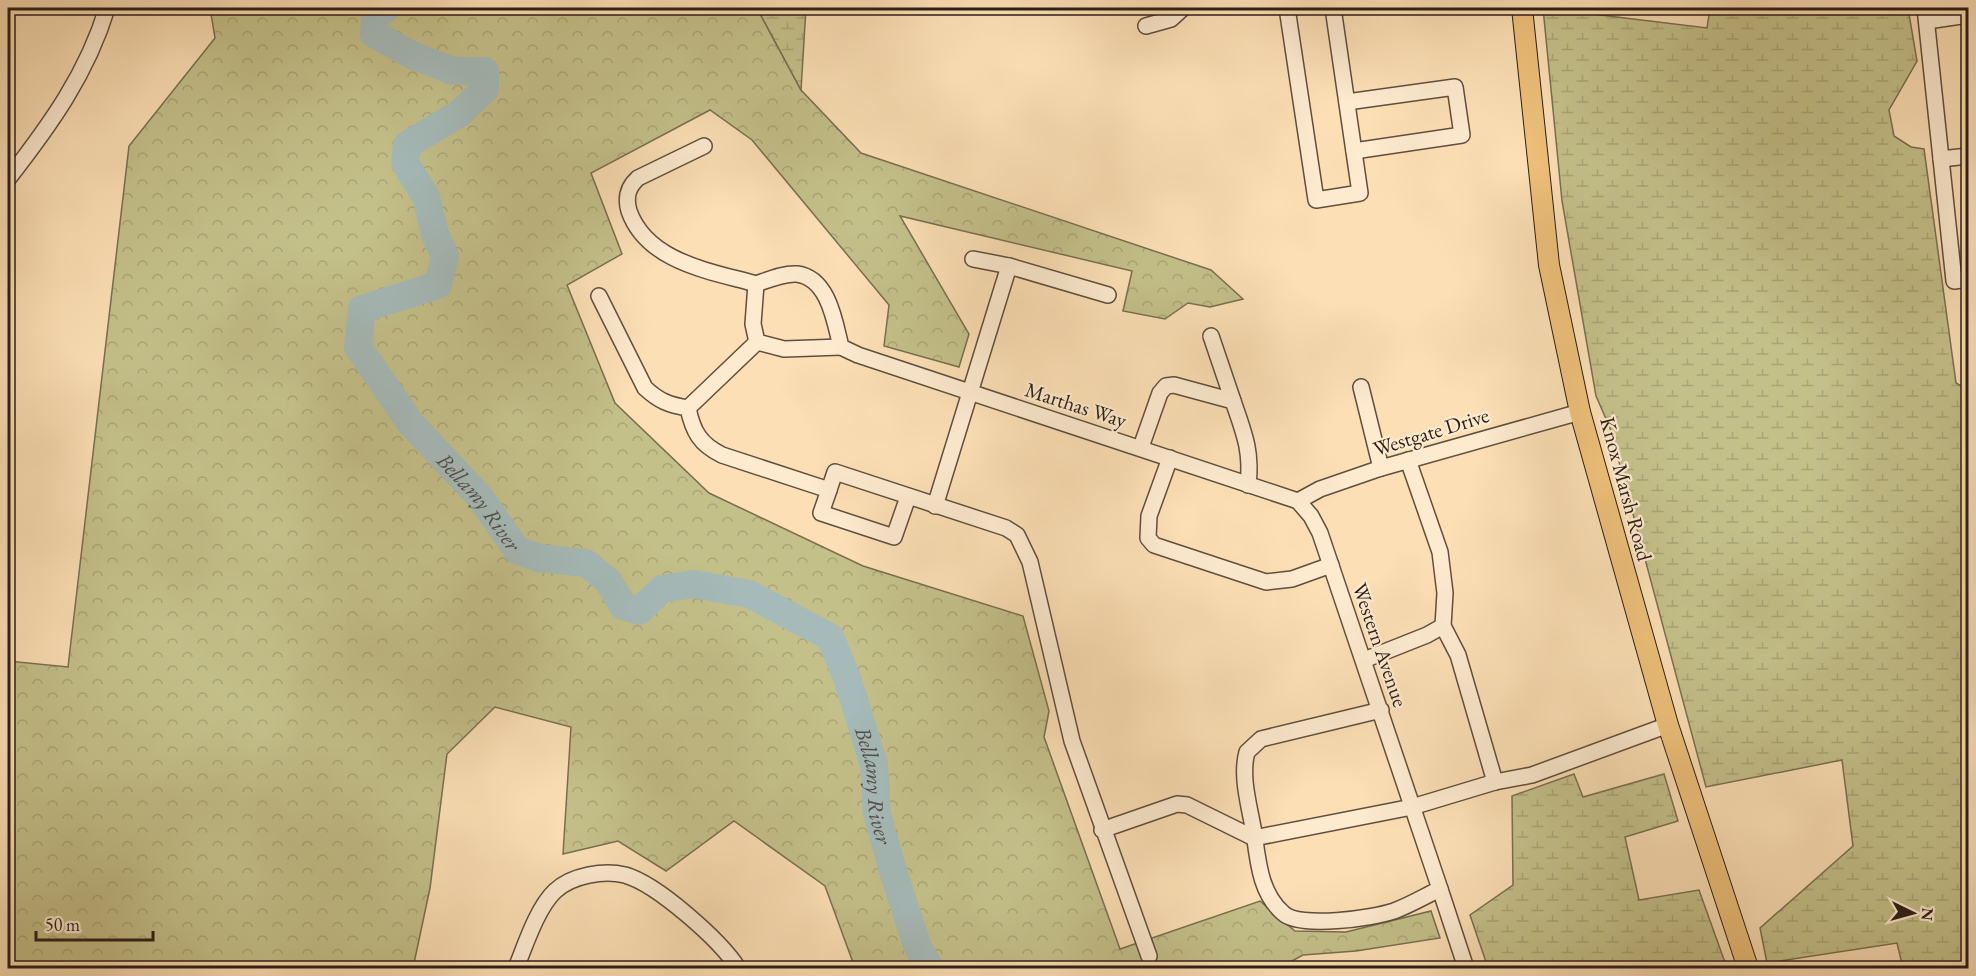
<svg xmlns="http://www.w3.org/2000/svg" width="1976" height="976" viewBox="0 0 1976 976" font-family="'EB Garamond',serif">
  <defs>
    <pattern id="forest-crowns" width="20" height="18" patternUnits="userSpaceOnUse" patternTransform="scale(1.5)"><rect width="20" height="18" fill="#c4c08a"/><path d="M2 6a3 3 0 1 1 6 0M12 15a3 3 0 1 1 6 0" fill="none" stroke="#a9a576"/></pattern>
    <pattern id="wetland-marsh" width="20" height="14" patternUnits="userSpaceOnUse" patternTransform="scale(1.5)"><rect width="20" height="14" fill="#c4c08a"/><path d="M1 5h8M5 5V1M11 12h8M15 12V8" fill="none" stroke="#a9a576"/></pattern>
  </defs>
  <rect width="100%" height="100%" fill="#fcdfb5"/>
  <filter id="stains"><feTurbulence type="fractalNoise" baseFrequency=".00333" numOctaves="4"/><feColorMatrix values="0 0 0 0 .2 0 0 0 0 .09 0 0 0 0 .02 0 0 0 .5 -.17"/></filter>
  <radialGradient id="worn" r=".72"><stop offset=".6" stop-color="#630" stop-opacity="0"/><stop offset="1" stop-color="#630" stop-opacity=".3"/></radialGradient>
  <path fill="url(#forest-crowns)" stroke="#786f50" stroke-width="1.5" d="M210 8H757L801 90 861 153 1211 270 1243 299 1210 307 1188 303 1165 319 1123 311 1132 271 900 216 969 334 959 367 884 346 889 305 752 140 710 110 591 173 622 254 567 285 615 403 709 493 863 566 1023 616 1049 711 1044 737 1120 949 1260 901 1295 931 1346 932 1431 911 1440 938 1356 951 1303 955 1279 968H855L825 886 734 821 666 871 618 841 563 854 571 727 495 707 447 754 430 888 413 968H8V661L68 667 129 146 215 38Z"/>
  <g fill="url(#wetland-marsh)" stroke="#786f50" stroke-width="1.5">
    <path d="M757 8H806L801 90Z"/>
    <path d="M1543 8 1707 28 1710 8H1908L1917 61 1889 110 1894 136 1911 147 1924 149 1956 383 1968 390V968H1903L1897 943 1767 963 1760 928 1853 846 1842 760 1706 787 1610 428 1596 396 1562 201Z"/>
    <path d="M1574 774 1583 797 1664 774 1678 821 1625 837 1639 900 1699 890 1727 968H1498L1486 962 1470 915 1513 885 1512 796Z"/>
  </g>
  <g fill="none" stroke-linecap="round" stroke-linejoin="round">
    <path stroke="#a5bab9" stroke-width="28" id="s1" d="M387 8 375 15 374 34 414 56 453 71H485V89L460 113 407 145 405 163 426 197 435 234 445 256 438 285 362 309 358 347 411 424 479 496 517 550 539 558 586 563 608 581 623 606 639 611 662 589 694 584 749 594 830 637 847 678 874 765 877 814 893 871 918 948 930 968"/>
    <defs>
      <g id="minor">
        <path d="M1287 8 1316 200 1360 193 1333 8"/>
        <path d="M1925 8 1954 281 1968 279"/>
        <path d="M1927 21 1968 15"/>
        <path d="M1146 26 1171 19 1183 8"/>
        <path d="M1347 102 1455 87 1462 135 1354 151"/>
        <path d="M704 146 638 178C628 187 625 197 629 211 647 262 710 271 756 284"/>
        <path d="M1941 159 1968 156"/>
        <path d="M8 179C50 125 87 74 107 8"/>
        <path d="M973 259 1009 266"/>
        <path d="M756 284C768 280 784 273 797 274 829 278 835 323 841 347L858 355 1298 501 1311 516 1320 533 1440 889C1425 896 1410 905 1394 911 1373 918 1299 929 1283 913 1260 893 1258 861 1254 833 1250 808 1240 777 1247 752L1261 739 1381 710"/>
        <path d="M756 284 753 324 757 342 784 349 841 347"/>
        <path d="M599 296 645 388C659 401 669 405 688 408 693 432 700 444 722 455L829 490 821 513 894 537 908 497"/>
        <path d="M1211 336 1233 401"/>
        <path d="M1361 387 1381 468"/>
        <path d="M688 408 757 342"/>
        <path d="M1141 447 1160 393 1166 386 1174 385 1233 401C1244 433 1252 451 1248 485"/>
        <path d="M1170 458 1149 516 1148 538 1154 545 1266 582 1292 579 1331 565"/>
        <path d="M1408 460 1440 552 1445 593 1443 626 1458 655 1495 782"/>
        <path d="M829 490 835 472 1006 528 1017 535 1030 562 1072 741 1149 956"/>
        <path d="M1298 501 1320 489 1381 468 1580 412"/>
        <path d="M935 506 1009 266 1108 295"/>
        <path d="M1364 660 1427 635 1443 626"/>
        <path d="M1102 830 1177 804 1187 805 1254 838 1412 807 1495 782 1532 775 1668 725"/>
        <path d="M1440 889 1466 968"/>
        <path d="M516 968C525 946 537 908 555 891 572 875 604 870 625 875 657 884 720 940 738 968"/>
      </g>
      <path id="major" d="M1522 8 1549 265 1580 412 1668 725 1748 968"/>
    </defs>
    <use href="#minor" stroke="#604e3e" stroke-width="18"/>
    <use href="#major" stroke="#2c1e16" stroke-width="22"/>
    <use href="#minor" stroke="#fdeacf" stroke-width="15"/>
    <use href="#major" stroke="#eec07a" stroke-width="20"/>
  </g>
  <g text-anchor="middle" stroke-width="4.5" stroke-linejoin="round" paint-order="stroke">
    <g font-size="21" fill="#2c1e16" stroke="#fdeacf">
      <text transform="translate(1076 405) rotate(18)" y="7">Marthas Way</text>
      <text transform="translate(1431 432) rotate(-17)" y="7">Westgate Drive</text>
      <text transform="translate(1626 489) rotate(75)" y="7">Knox Marsh Road</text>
      <text transform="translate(1380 645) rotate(71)" y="7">Western Avenue</text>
    </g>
    <g font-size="22" font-style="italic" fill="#504d47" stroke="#fdeacf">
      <text dy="8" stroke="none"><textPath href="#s1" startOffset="732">Bellamy River</textPath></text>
      <text dy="8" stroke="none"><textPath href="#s1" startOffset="1306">Bellamy River</textPath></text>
    </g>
  </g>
  <rect width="1976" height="976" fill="none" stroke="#fcdfb5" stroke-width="30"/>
  <rect x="9" y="9" width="1958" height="958" fill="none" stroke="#2c1e16" stroke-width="3"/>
  <rect x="15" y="15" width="1946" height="946" fill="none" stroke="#2c1e16" stroke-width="1.5"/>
  <g transform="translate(1913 913) rotate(95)" stroke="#fdeacf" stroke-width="4.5" paint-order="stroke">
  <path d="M0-4.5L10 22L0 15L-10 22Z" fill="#2c1e16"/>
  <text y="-9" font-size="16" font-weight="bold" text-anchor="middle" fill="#2c1e16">N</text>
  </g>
  <path d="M36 931v9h117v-9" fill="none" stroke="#2c1e16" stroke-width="3"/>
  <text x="45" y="931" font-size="18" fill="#2c1e16" stroke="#fdeacf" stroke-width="4.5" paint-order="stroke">50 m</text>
  <rect width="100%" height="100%" filter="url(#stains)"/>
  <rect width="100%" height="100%" fill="url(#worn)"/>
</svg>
